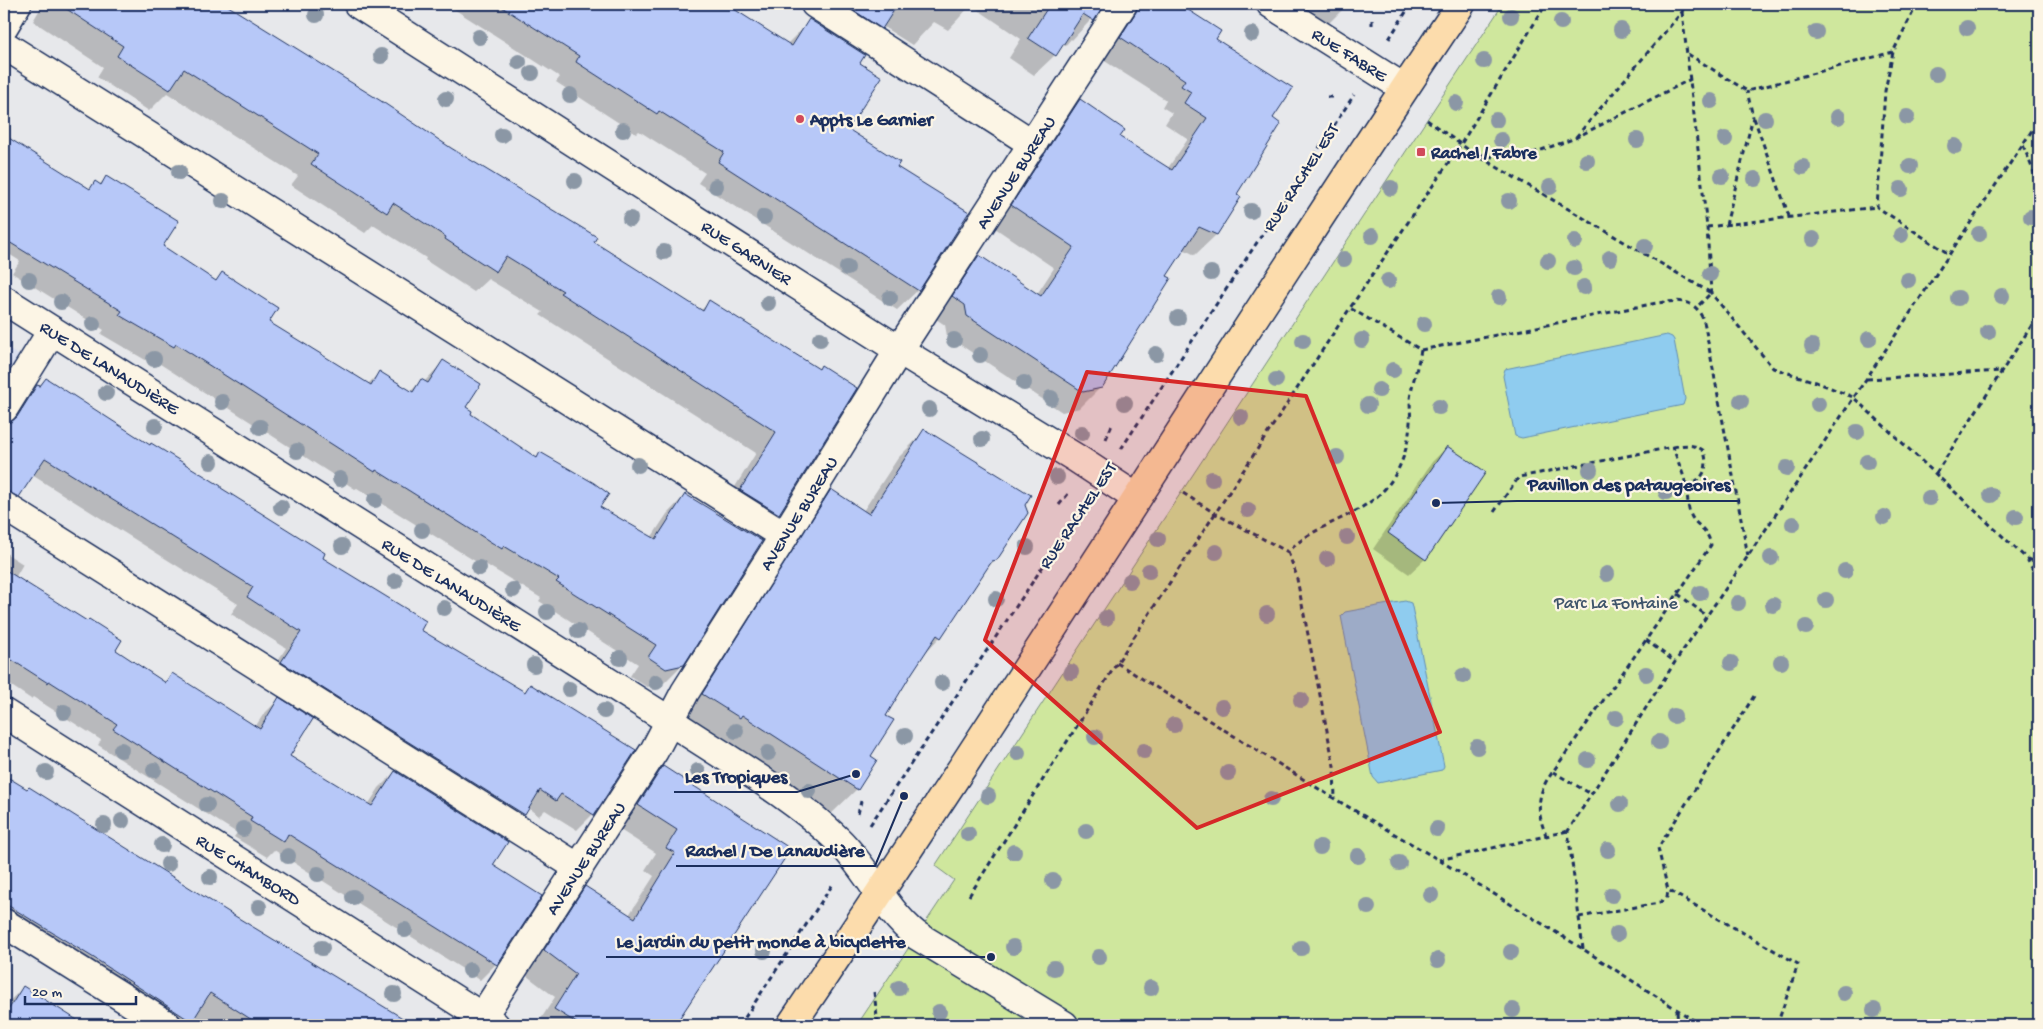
<svg xmlns="http://www.w3.org/2000/svg" width="2043" height="1029" viewBox="0 0 2043 1029" font-family="'Gochi Hand',sans-serif">
  <rect width="100%" height="100%" fill="#e7e8eb"/>
  <filter id="ink" filterUnits="userSpaceOnUse"><feTurbulence type="fractalNoise" baseFrequency=".02" numOctaves="2"/><feDisplacementMap in="SourceGraphic" scale="10" xChannelSelector="R" yChannelSelector="G"/><feConvolveMatrix kernelMatrix="1 2 1 2 8 2 1 2 1" color-interpolation-filters="sRGB"/></filter>
  <g filter="url(#ink)">
    <path fill="#d9deef" d="M4 346 21 357 4 383Z"/>
    <path fill="#cfe79d" stroke="#758b7e" d="M1503 4H2039V1025H857L954 880 935 866Z"/>
    <g fill="#8fccef" stroke="#618db5">
      <path d="M1667 335 1672 337 1674 340 1685 399 1683 405 1522 438 1515 436 1503 376 1505 369Z"/>
      <path d="M1405 601 1411 603 1412 607 1444 766 1442 770 1378 783 1373 777 1341 616 1345 612Z"/>
    </g>
    <g fill="#0003">
      <path d="M43 4H224L380 102 700 311 710 302 818 370 822 366 855 388 778 514 757 535 720 511 756 453 540 315 543 312 488 279 474 292 425 260 426 258 373 225 365 233 291 185 298 176 167 93 149 111 97 77 103 67 33 21Z"/>
      <path d="M446 4H728L727 6 787 44 810 21 858 63 846 130 895 167 918 290 897 310 698 183 705 173 639 131 636 134 556 82 560 77Z"/>
      <path d="M792 4H1176L1220 32 1214 40 1271 119 1235 194 1239 197 1216 235 1195 255 1183 249 1101 387 1080 408 1062 412 947 336 945 325 933 317 959 277 980 256 1037 294 1054 268 992 226 1060 121 1080 101 1118 137 1168 168 1188 139 1165 124 1172 113 1162 107 1166 100 1100 58 1111 11 1102 8 1072 40 1071 39 1065 46 1062 44 1055 55 1034 75 1009 58 1021 39 971 5 948 30 934 22 912 45 882 26 861 48Z"/>
      <path d="M1265 4H1348L1316 36Z"/>
      <path d="M4 137 89 189 95 183 99 185 107 177 161 246 215 281 222 274 267 322 368 384 379 373 410 392 421 381 424 382 443 362 469 414 536 458 540 454 599 507 651 538 667 514 685 495 683 664 664 683 647 687 630 676 638 664 539 601 541 598 485 564 483 566 357 488 355 489 157 362 154 365 101 334 104 330 12 273 20 261 4 251Z"/>
      <path d="M4 365 9 368 4 376Z"/>
      <path d="M46 379 150 446 219 488 321 558 419 630 524 692 530 685 593 814 577 830 545 810 539 816 528 808 508 831 266 679 286 648 231 614 238 604 32 475 18 496 4 511V425L8 424 21 402Z"/>
      <path d="M925 431 996 559 983 572 940 637 924 654 884 716 857 789 830 815 677 721 805 517 831 491 863 511 898 458Z"/>
      <path d="M1447 447 1425 559 1409 574 1373 549 1432 462Z"/>
      <path d="M4 552 23 564 15 578 114 651 163 683 172 674 255 727 263 715 279 699 289 756 368 805 379 788 395 772 491 866 496 964 480 980 274 850 267 857 234 837 237 833 98 745 101 740 33 697 31 699 4 681Z"/>
      <path d="M663 768 790 850 674 1025H537L555 997 523 973 563 910 585 888 629 915 654 876 645 870 656 853 617 828 641 790Z"/>
      <path d="M4 776 27 791 29 788 410 1025H210L194 1015 188 1025H146L4 934Z"/>
      <path d="M23 988 83 1025H4V1006Z"/>
    </g>
    <g fill="#b7c8f8" stroke="#1b2f5e">
      <path d="M59 4H225L381 101 451 148 597 237 594 242 703 311 709 300 819 369 821 365 857 388 779 514 740 490 776 432 560 293 563 291 506 256 496 272 445 239 446 237 393 203 387 213 311 164 318 154 184 69 170 90 117 56 123 46Z"/>
      <path d="M497 4H726L792 46 809 19 865 55 860 63 882 77 848 129 900 162 897 167 969 212 919 291 718 162 724 152 659 111 657 114 576 62 579 56Z"/>
      <path d="M844 4H898L882 29Z"/>
      <path d="M1050 4H1105L1094 21 1083 14 1056 56 1028 38Z"/>
      <path d="M1138 4H1179L1221 31 1216 39 1293 88 1273 118 1281 124 1237 194 1241 197 1217 235 1199 227 1167 276 1171 278 1102 388 1083 392 967 316 965 305 952 296 979 255 1041 296 1074 247 1011 205 1080 99 1125 130 1120 137 1172 170 1207 118 1184 103 1191 92 1181 86 1185 80 1120 37 1136 12Z"/>
      <path d="M4 135 90 189 95 181 101 185 106 176 179 221 163 246 216 281 222 272 278 308 269 322 371 385 379 371 413 392 421 379 428 383 443 360 481 384 466 407 472 411 471 414 537 458 540 452 594 483 609 494 600 507 656 539 685 494 762 541 684 665 666 669 648 657 656 645 556 582 559 579 504 546 502 549 376 470 375 472 176 344 174 347 119 315 122 311 4 239Z"/>
      <path d="M46 378 150 445 151 443 221 486V488L325 553 323 558 426 621 421 630 525 692 530 684 636 750 594 815 561 794 556 801 540 790 525 815 281 662 301 632 247 597 253 587 45 458 19 497 4 491V424L11 422 17 417 37 385 40 386Z"/>
      <path d="M924 429 1031 495 1025 505 1028 513 997 560 992 561 941 638 937 635 910 676 886 716 894 720 871 756 877 760 858 790 742 715 740 718 702 694 831 489 869 514Z"/>
      <path d="M1447 446 1486 472 1426 560 1388 533Z"/>
      <path d="M4 569 87 621 89 619 122 640 116 650 166 683 172 673 260 729 279 697 313 719 290 756 372 806 395 771 508 842 493 865 542 896 497 965 288 834 284 842 250 821 252 817 113 729 117 724 49 681 48 683 4 655Z"/>
      <path d="M663 766 791 849 675 1025H580L554 1009 576 974 544 950 585 886 635 918 675 853 666 848 677 830 638 805Z"/>
      <path d="M4 775 27 789 29 787 235 916 414 1025H260L210 993 192 1022 94 958 4 903Z"/>
      <path d="M23 986 85 1025H4V1017Z"/>
    </g>
    <g fill="none" stroke-linecap="round" stroke-linejoin="round">
      <defs>
        <g id="minor">
          <path d="M358 4 899 350 1076 458 1137 498"/>
          <path d="M815 4 1033 144"/>
          <path d="M1271 4 1404 88"/>
          <path d="M4 26 17 4"/>
          <path d="M4 45 784 536"/>
          <path d="M4 300 670 721C725 758 791 794 838 840 868 869 883 908 916 935L1064 1025"/>
          <path d="M4 408 52 331"/>
          <path d="M4 506 579 868"/>
          <path d="M4 713 495 1025"/>
          <path d="M4 923 167 1025"/>
          <path d="M477 1025 654 751 685 692 784 536 899 350 1123 4"/>
        </g>
        <path id="major" d="M791 1025C1019 688 1234 342 1461 4"/>
      </defs>
      <use href="#minor" stroke="#1b2f5e" stroke-width="31"/>
      <use href="#major" stroke="#1b2f5e" stroke-width="31"/>
      <g stroke="#1b2f5e" stroke-width="3" stroke-dasharray="5 4" stroke-linecap="butt">
        <path d="M1917 4 1893 52 1885 91 1877 207 1949 254"/>
        <path d="M1682 12 1707 227 1711 293 1773 368 1816 382 1853 397 2027 559 2039 581"/>
        <path d="M1372 25V19"/>
        <path d="M1389 39 1411 4"/>
        <path d="M1688 54 1747 91 1893 52"/>
        <path d="M1327 97H1332"/>
        <path d="M1754 118 1790 219"/>
        <path d="M1427 120 1473 153 1493 157 1524 156 1573 139 1691 79"/>
        <path d="M1576 137 1682 12 1685 4"/>
        <path d="M2023 145 2039 185"/>
        <path d="M1473 153 1711 293 1696 308"/>
        <path d="M1726 225 1753 117 1747 91"/>
        <path d="M1707 227 1877 207"/>
        <path d="M1421 350 1657 303C1681 300 1698 298 1705 326L1748 556"/>
        <path d="M1867 379 2001 371"/>
        <path d="M1106 439 1112 425"/>
        <path d="M1673 447C1684 445 1694 443 1704 451 1709 469 1704 480 1686 485"/>
        <path d="M1121 449 1354 95"/>
        <path d="M1936 473 2039 314"/>
        <path d="M1183 493 1216 514 1288 552C1309 529 1342 521 1367 504 1395 486 1408 456 1410 422 1411 415 1410 407 1410 399 1412 383 1418 366 1421 350L1350 308"/>
        <path d="M1059 505 1068 494"/>
        <path d="M1494 512 1519 477 1673 447C1677 460 1683 472 1686 485 1688 494 1687 504 1690 513 1695 527 1707 526 1711 545L1646 640 1547 780C1536 799 1538 816 1546 835"/>
        <path d="M1288 552 1296 574 1334 766 1335 799"/>
        <path d="M2028 559 2039 563"/>
        <path d="M1678 594 1707 616"/>
        <path d="M1646 640 1675 662"/>
        <path d="M1117 663 1335 799 1439 860 1583 949 1701 1025"/>
        <path d="M1754 696 1658 848 1668 890 1798 964 1777 1025"/>
        <path d="M1553 772 1591 794"/>
        <path d="M858 814 861 801"/>
        <path d="M870 825 1086 502"/>
        <path d="M1439 860 1568 831"/>
        <path d="M969 896 1117 663 1350 308 1461 144 1546 4"/>
        <path d="M1579 917 1659 903 1667 897 1668 890"/>
        <path d="M1583 949 1568 831 1675 662 1748 556 2039 120"/>
        <path d="M874 992 878 1025"/>
        <path d="M1677 1011 1678 1025"/>
        <path d="M921 1021V1025"/>
        <path d="M740 1025 833 884"/>
      </g>
      <use href="#minor" stroke="#fcf5e5" stroke-width="28"/>
      <use href="#major" stroke="#fcdcac" stroke-width="28"/>
    </g>
    <g fill="#8b97a5">
      <circle cx="316" cy="15" r="8"/>
      <circle cx="1511" cy="16" r="8"/>
      <circle cx="1561" cy="22" r="8"/>
      <circle cx="1967" cy="28" r="8"/>
      <circle cx="1621" cy="30" r="8"/>
      <circle cx="1816" cy="32" r="8"/>
      <circle cx="1252" cy="34" r="8"/>
      <circle cx="479" cy="37" r="8"/>
      <circle cx="381" cy="56" r="8"/>
      <circle cx="1484" cy="61" r="8"/>
      <circle cx="519" cy="62" r="8"/>
      <circle cx="532" cy="73" r="8"/>
      <circle cx="1936" cy="74" r="8"/>
      <circle cx="570" cy="95" r="8"/>
      <circle cx="446" cy="99" r="8"/>
      <circle cx="1711" cy="101" r="8"/>
      <circle cx="1456" cy="103" r="8"/>
      <circle cx="1838" cy="117" r="8"/>
      <circle cx="1907" cy="117" r="8"/>
      <circle cx="1765" cy="119" r="8"/>
      <circle cx="1496" cy="120" r="8"/>
      <circle cx="623" cy="130" r="8"/>
      <circle cx="502" cy="135" r="8"/>
      <circle cx="1725" cy="139" r="8"/>
      <circle cx="1501" cy="140" r="8"/>
      <circle cx="1637" cy="140" r="8"/>
      <circle cx="1955" cy="146" r="8"/>
      <circle cx="1587" cy="161" r="8"/>
      <circle cx="1910" cy="166" r="8"/>
      <circle cx="1803" cy="167" r="8"/>
      <circle cx="179" cy="172" r="8"/>
      <circle cx="1722" cy="176" r="8"/>
      <circle cx="1755" cy="179" r="8"/>
      <circle cx="575" cy="181" r="8"/>
      <circle cx="716" cy="186" r="8"/>
      <circle cx="1550" cy="187" r="8"/>
      <circle cx="1391" cy="188" r="8"/>
      <circle cx="1901" cy="189" r="8"/>
      <circle cx="223" cy="201" r="8"/>
      <circle cx="1509" cy="201" r="8"/>
      <circle cx="1251" cy="211" r="8"/>
      <circle cx="764" cy="217" r="8"/>
      <circle cx="2031" cy="217" r="8"/>
      <circle cx="630" cy="219" r="8"/>
      <circle cx="1979" cy="234" r="8"/>
      <circle cx="1901" cy="235" r="8"/>
      <circle cx="1372" cy="236" r="8"/>
      <circle cx="1813" cy="239" r="8"/>
      <circle cx="1575" cy="241" r="8"/>
      <circle cx="1645" cy="246" r="8"/>
      <circle cx="664" cy="252" r="8"/>
      <circle cx="1610" cy="258" r="8"/>
      <circle cx="1344" cy="259" r="8"/>
      <circle cx="1548" cy="261" r="8"/>
      <circle cx="847" cy="268" r="8"/>
      <circle cx="1574" cy="268" r="8"/>
      <circle cx="1211" cy="273" r="8"/>
      <circle cx="1710" cy="274" r="8"/>
      <circle cx="29" cy="280" r="8"/>
      <circle cx="1908" cy="280" r="8"/>
      <circle cx="1388" cy="281" r="8"/>
      <circle cx="1584" cy="287" r="8"/>
      <circle cx="2002" cy="296" r="8"/>
      <circle cx="1499" cy="297" r="8"/>
      <circle cx="890" cy="298" r="8"/>
      <circle cx="1958" cy="298" r="8"/>
      <circle cx="61" cy="302" r="8"/>
      <circle cx="768" cy="303" r="8"/>
      <circle cx="1178" cy="318" r="8"/>
      <circle cx="93" cy="324" r="8"/>
      <circle cx="1424" cy="324" r="8"/>
      <circle cx="1988" cy="332" r="8"/>
      <circle cx="820" cy="339" r="8"/>
      <circle cx="1869" cy="339" r="8"/>
      <circle cx="954" cy="340" r="8"/>
      <circle cx="1362" cy="340" r="8"/>
      <circle cx="1303" cy="341" r="8"/>
      <circle cx="1812" cy="346" r="8"/>
      <circle cx="1156" cy="354" r="8"/>
      <circle cx="980" cy="355" r="8"/>
      <circle cx="154" cy="359" r="8"/>
      <circle cx="1393" cy="370" r="8"/>
      <circle cx="1276" cy="380" r="8"/>
      <circle cx="1024" cy="383" r="8"/>
      <circle cx="1379" cy="390" r="8"/>
      <circle cx="106" cy="393" r="8"/>
      <circle cx="1051" cy="398" r="8"/>
      <circle cx="1741" cy="401" r="8"/>
      <circle cx="222" cy="402" r="8"/>
      <circle cx="1125" cy="403" r="8"/>
      <circle cx="1818" cy="404" r="8"/>
      <circle cx="1368" cy="405" r="8"/>
      <circle cx="1439" cy="407" r="8"/>
      <circle cx="929" cy="409" r="8"/>
      <circle cx="1241" cy="417" r="8"/>
      <circle cx="155" cy="426" r="8"/>
      <circle cx="260" cy="427" r="8"/>
      <circle cx="1857" cy="432" r="8"/>
      <circle cx="1082" cy="433" r="8"/>
      <circle cx="982" cy="439" r="8"/>
      <circle cx="297" cy="451" r="8"/>
      <circle cx="1337" cy="457" r="8"/>
      <circle cx="211" cy="462" r="8"/>
      <circle cx="1867" cy="462" r="8"/>
      <circle cx="638" cy="465" r="8"/>
      <circle cx="1787" cy="468" r="8"/>
      <circle cx="1590" cy="470" r="8"/>
      <circle cx="1057" cy="477" r="8"/>
      <circle cx="340" cy="479" r="8"/>
      <circle cx="1212" cy="479" r="8"/>
      <circle cx="1666" cy="492" r="8"/>
      <circle cx="1991" cy="495" r="8"/>
      <circle cx="1929" cy="498" r="8"/>
      <circle cx="375" cy="500" r="8"/>
      <circle cx="281" cy="507" r="8"/>
      <circle cx="1248" cy="510" r="8"/>
      <circle cx="1884" cy="517" r="8"/>
      <circle cx="2016" cy="517" r="8"/>
      <circle cx="1793" cy="524" r="8"/>
      <circle cx="422" cy="530" r="8"/>
      <circle cx="1347" cy="537" r="8"/>
      <circle cx="1158" cy="539" r="8"/>
      <circle cx="342" cy="546" r="8"/>
      <circle cx="1027" cy="547" r="8"/>
      <circle cx="1216" cy="552" r="8"/>
      <circle cx="1771" cy="558" r="8"/>
      <circle cx="1327" cy="559" r="8"/>
      <circle cx="479" cy="568" r="8"/>
      <circle cx="1149" cy="571" r="8"/>
      <circle cx="1845" cy="571" r="8"/>
      <circle cx="1607" cy="574" r="8"/>
      <circle cx="395" cy="581" r="8"/>
      <circle cx="1130" cy="581" r="8"/>
      <circle cx="513" cy="590" r="8"/>
      <circle cx="1700" cy="593" r="8"/>
      <circle cx="996" cy="599" r="8"/>
      <circle cx="1826" cy="600" r="8"/>
      <circle cx="1738" cy="603" r="8"/>
      <circle cx="1773" cy="605" r="8"/>
      <circle cx="444" cy="608" r="8"/>
      <circle cx="547" cy="612" r="8"/>
      <circle cx="1267" cy="614" r="8"/>
      <circle cx="1106" cy="618" r="8"/>
      <circle cx="1806" cy="627" r="8"/>
      <circle cx="578" cy="631" r="8"/>
      <circle cx="620" cy="658" r="8"/>
      <circle cx="1781" cy="662" r="8"/>
      <circle cx="1731" cy="663" r="8"/>
      <circle cx="534" cy="665" r="8"/>
      <circle cx="1071" cy="672" r="8"/>
      <circle cx="1646" cy="674" r="8"/>
      <circle cx="1463" cy="676" r="8"/>
      <circle cx="656" cy="682" r="8"/>
      <circle cx="942" cy="683" r="8"/>
      <circle cx="569" cy="689" r="8"/>
      <circle cx="1301" cy="700" r="8"/>
      <circle cx="1222" cy="707" r="8"/>
      <circle cx="604" cy="711" r="8"/>
      <circle cx="64" cy="712" r="8"/>
      <circle cx="1674" cy="716" r="8"/>
      <circle cx="1616" cy="718" r="8"/>
      <circle cx="1174" cy="725" r="8"/>
      <circle cx="736" cy="731" r="8"/>
      <circle cx="905" cy="736" r="8"/>
      <circle cx="1095" cy="737" r="8"/>
      <circle cx="1659" cy="742" r="8"/>
      <circle cx="1477" cy="747" r="8"/>
      <circle cx="121" cy="750" r="8"/>
      <circle cx="1144" cy="751" r="8"/>
      <circle cx="768" cy="753" r="8"/>
      <circle cx="1018" cy="753" r="8"/>
      <circle cx="1588" cy="760" r="8"/>
      <circle cx="154" cy="770" r="8"/>
      <circle cx="698" cy="771" r="8"/>
      <circle cx="46" cy="772" r="8"/>
      <circle cx="1228" cy="773" r="8"/>
      <circle cx="809" cy="791" r="8"/>
      <circle cx="988" cy="796" r="8"/>
      <circle cx="1271" cy="799" r="8"/>
      <circle cx="1620" cy="804" r="8"/>
      <circle cx="207" cy="805" r="8"/>
      <circle cx="122" cy="821" r="8"/>
      <circle cx="104" cy="825" r="8"/>
      <circle cx="243" cy="829" r="8"/>
      <circle cx="1437" cy="829" r="8"/>
      <circle cx="1086" cy="831" r="8"/>
      <circle cx="968" cy="834" r="8"/>
      <circle cx="162" cy="845" r="8"/>
      <circle cx="1320" cy="847" r="8"/>
      <circle cx="1608" cy="850" r="8"/>
      <circle cx="1014" cy="852" r="8"/>
      <circle cx="288" cy="856" r="8"/>
      <circle cx="1358" cy="856" r="8"/>
      <circle cx="1399" cy="863" r="8"/>
      <circle cx="168" cy="864" r="8"/>
      <circle cx="318" cy="874" r="8"/>
      <circle cx="210" cy="877" r="8"/>
      <circle cx="1053" cy="881" r="8"/>
      <circle cx="1431" cy="895" r="8"/>
      <circle cx="1612" cy="895" r="8"/>
      <circle cx="353" cy="897" r="8"/>
      <circle cx="259" cy="907" r="8"/>
      <circle cx="1368" cy="907" r="8"/>
      <circle cx="405" cy="930" r="8"/>
      <circle cx="1617" cy="934" r="8"/>
      <circle cx="1013" cy="947" r="8"/>
      <circle cx="322" cy="948" r="8"/>
      <circle cx="1301" cy="948" r="8"/>
      <circle cx="764" cy="951" r="8"/>
      <circle cx="1511" cy="952" r="8"/>
      <circle cx="1099" cy="957" r="8"/>
      <circle cx="1438" cy="960" r="8"/>
      <circle cx="1054" cy="968" r="8"/>
      <circle cx="470" cy="970" r="8"/>
      <circle cx="899" cy="988" r="8"/>
      <circle cx="1151" cy="988" r="8"/>
      <circle cx="1844" cy="993" r="8"/>
      <circle cx="394" cy="994" r="8"/>
      <circle cx="1513" cy="1010" r="8"/>
      <circle cx="1874" cy="1010" r="8"/>
      <circle cx="939" cy="1012" r="8"/>
    </g>
  </g>
  <path fill="#d62828" fill-opacity="0.2" stroke="#d62828" stroke-width="4" stroke-linejoin="round" d="M1087 372 1306 396 1440 732 1197 828 985 640Z"/>
  <g fill="#d1495b" stroke="#fcf5e5" stroke-width="2">
    <circle cx="800" cy="119" r="5"/>
    <rect x="1416" y="147" width="10" height="10" rx="2.5"/>
  </g>
  <g text-anchor="middle" stroke-width="4.5" stroke-linejoin="round" paint-order="stroke">
    <g font-size="18" fill="#1b2f5e" stroke="#fcf5e5">
      <text transform="translate(1350 54) rotate(32)" y="6">RUE FABRE</text>
      <text transform="translate(1015 172) rotate(-57)" y="6">AVENUE BUREAU</text>
      <text transform="translate(1300 177) rotate(-57)" y="6">RUE RACHEL EST</text>
      <text transform="translate(747 252) rotate(33)" y="6">RUE GARNIER</text>
      <text transform="translate(110 367) rotate(32)" y="6">RUE DE LANAUDIÈRE</text>
      <text transform="translate(798 513) rotate(-58)" y="6">AVENUE BUREAU</text>
      <text transform="translate(1077 515) rotate(-56)" y="6">RUE RACHEL EST</text>
      <text transform="translate(452 584) rotate(32)" y="6">RUE DE LANAUDIÈRE</text>
      <text transform="translate(585 858) rotate(-57)" y="6">AVENUE BUREAU</text>
      <text transform="translate(249 869) rotate(32)" y="6">RUE CHAMBORD</text>
    </g>
    <g font-size="18" font-weight="bold" fill="#1b2f5e" stroke="#fcf5e5" text-anchor="start">
      <text x="810" y="125">Appts Le Garnier</text>
      <text x="1431" y="158">Rachel / Fabre</text>
    </g>
    <g font-size="18" fill="#3f546b" stroke="#fcf5e5">
      <text x="1616" y="608">Parc La Fontaine</text>
    </g>
  </g>
  <path fill="none" stroke="#1b2f5e" stroke-width="2" d="M1436 503L1517 501H1740M856 774L797 792H674M904 796L875 866H676M991 957L915 957H606"/>
  <g fill="#1b2f5e" stroke="#fcf5e5" stroke-width="2">
    <circle cx="1436" cy="503" r="5"/>
    <circle cx="856" cy="774" r="5"/>
    <circle cx="904" cy="796" r="5"/>
    <circle cx="991" cy="957" r="5"/>
  </g>
  <g font-size="19" text-anchor="middle" font-weight="bold" fill="#1b2f5e" stroke="#fcf5e5" stroke-width="4.5" stroke-linejoin="round" paint-order="stroke">
    <text x="1629" y="490">Pavillon des pataugeoires</text>
    <text x="736" y="782">Les Tropiques</text>
    <text x="775" y="856">Rachel / De Lanaudière</text>
    <text x="761" y="947">Le jardin du petit monde à bicyclette</text>
  </g>
  <rect width="2043" height="1029" fill="none" stroke="#fcf5e5" stroke-width="20"/>
  <rect x="10" y="10" width="2023" height="1009" fill="none" stroke="#1b2f5e" stroke-width="2" filter="url(#ink)"/>
  <path d="M25 996v8h111v-8" fill="none" stroke="#1b2f5e" stroke-width="2.5"/>
  <text x="32" y="996" font-size="15" fill="#1b2f5e" stroke="#fcf5e5" stroke-width="4" paint-order="stroke">20 m</text>
</svg>
